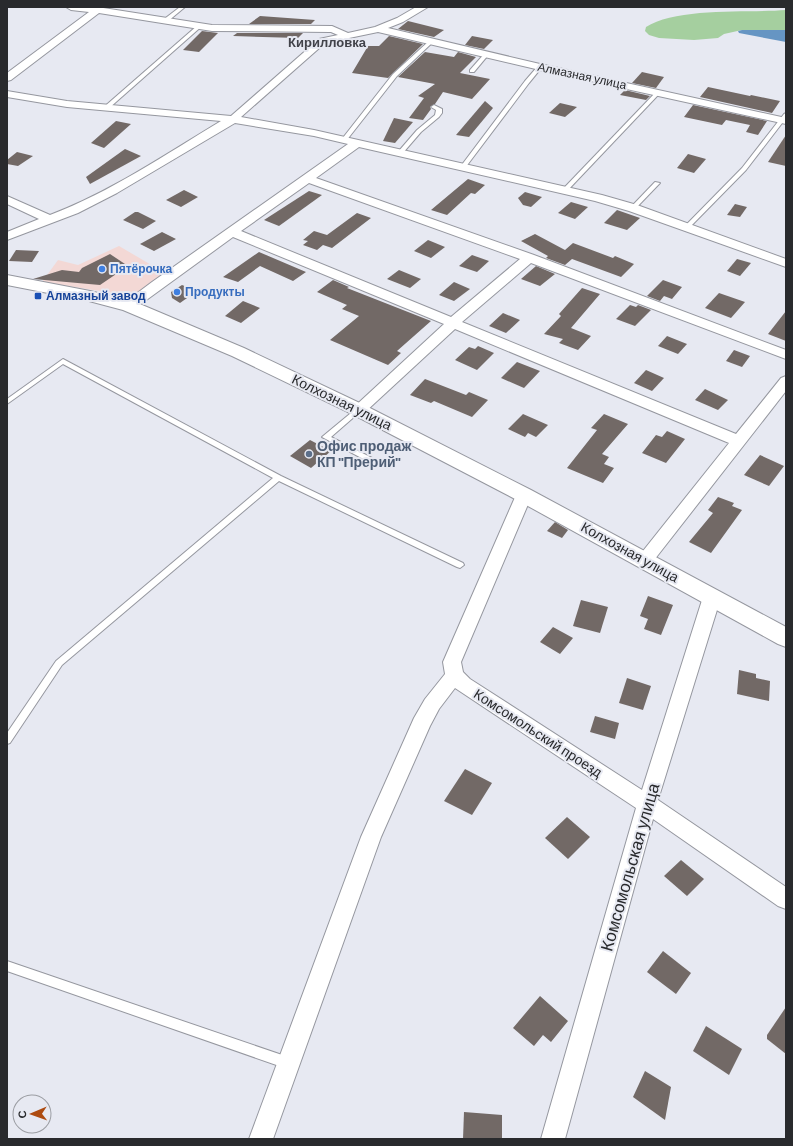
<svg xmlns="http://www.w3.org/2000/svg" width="793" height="1146" viewBox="0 0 793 1146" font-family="Barlow,sans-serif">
  <rect width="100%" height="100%" fill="#e7e9f2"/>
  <path fill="#f3d8d5" d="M119 246 165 273 132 296 42 282 58 260 78 265Z"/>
  <path fill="#a5cf9f" d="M786 10V30H742L724 34 718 38 694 40 659 38 649 35 645 31 646 27C676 7 749 13 786 10Z"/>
  <path fill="#6695c3" d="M742 30H786V42L739 33 738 31Z"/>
  <g fill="#726966">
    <path d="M260 16 315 20 311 24H249Z"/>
    <path d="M408 21 444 30 434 37 398 29Z"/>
    <path d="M202 31 218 33 199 52 183 50Z"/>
    <path d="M237 33H303L298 38 233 36Z"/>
    <path d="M389 36 423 44 388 78 352 73 368 46H379Z"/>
    <path d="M472 36 493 40 484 49 465 45Z"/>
    <path d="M425 52 454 57 458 52 476 57 460 73 490 79 472 99 443 92 435 104 430 107 431 109 423 120 409 118 424 98 418 96 435 84 398 77Z"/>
    <path d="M642 72 664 77 656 88 632 83Z"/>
    <path d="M708 87 750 96 751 95 780 101 772 113 700 97Z"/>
    <path d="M625 90 650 96 646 100 620 95Z"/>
    <path d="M485 101 493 108 469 137 456 135Z"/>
    <path d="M560 103 577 107 565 117 549 113Z"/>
    <path d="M693 105 767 121 758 135 746 132 750 125 726 120 722 125 684 117Z"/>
    <path d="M394 118 413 122 395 143 383 141Z"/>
    <path d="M116 121 131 124 104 148 91 143Z"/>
    <path d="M786 135V166L768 162Z"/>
    <path d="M125 149 141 156 90 184 86 177Z"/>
    <path d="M17 152 33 156 18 166 7 164V160Z"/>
    <path d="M688 154 706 159 694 173 677 168Z"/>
    <path d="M468 179 485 185 475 194 471 193 447 215 431 210Z"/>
    <path d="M184 190 198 197 181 207 166 200Z"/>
    <path d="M309 191 322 195 279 226 264 220Z"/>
    <path d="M525 192 542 197 531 207 523 205 518 198Z"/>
    <path d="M571 202 588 207 575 219 558 213Z"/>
    <path d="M735 204 747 207 740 217 727 215Z"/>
    <path d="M617 210 640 218 627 230 604 223Z"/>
    <path d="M135 212H138L156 221 143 229 123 220Z"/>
    <path d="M357 213 371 218 332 248 323 245 317 250 303 245 308 241 303 240 314 231 327 235Z"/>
    <path d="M162 232 176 239 154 251 140 244Z"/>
    <path d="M535 234 565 250 573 243 613 258 615 256 634 264 621 277 572 259 565 265 546 258 548 256 521 241Z"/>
    <path d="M428 240 445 247 431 258 414 251Z"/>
    <path d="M16 250 39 251 32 262 9 261Z"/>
    <path d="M259 252 306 272 293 281 260 266 238 282 223 277Z"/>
    <path d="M110 254 128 266 100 285 33 279 62 270 79 272 82 268Z"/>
    <path d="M472 255 489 261 477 272 459 266Z"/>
    <path d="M737 259 751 263 740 276 727 271Z"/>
    <path d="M536 266 555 274 540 286 521 279Z"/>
    <path d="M399 270 421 279 410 288 387 279Z"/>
    <path d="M333 280 349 287 347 288 431 321 397 351 401 353 388 365 330 340 359 316 342 309 347 305 317 292Z"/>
    <path d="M663 280 682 287 672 299 664 296 660 301 647 296Z"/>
    <path d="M454 282 470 289 454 301 439 295Z"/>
    <path d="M182 285 197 291 180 303 172 298 171 292Z"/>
    <path d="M582 288 600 294 571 328 591 336 578 350 559 343 563 339 544 334 561 316 559 314Z"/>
    <path d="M719 293 745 302 731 318 705 308Z"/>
    <path d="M243 301 260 308 241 323 225 316Z"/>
    <path d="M630 305 636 307 638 305 651 310 635 326 616 319Z"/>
    <path d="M786 311V341L768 334Z"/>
    <path d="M503 313 520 320 506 333 489 326Z"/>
    <path d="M667 336 687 344 678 354 658 346Z"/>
    <path d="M478 346 494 353 477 370 455 360 469 347 475 349Z"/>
    <path d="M734 350 750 356 742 367 726 361Z"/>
    <path d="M517 362 540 371 524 388 501 378Z"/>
    <path d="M646 370 664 378 652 391 634 383Z"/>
    <path d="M425 379 466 395 469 392 488 400 472 417 434 401 431 403 410 395Z"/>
    <path d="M705 389 728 400 718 410 695 400Z"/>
    <path d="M523 414 548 425 536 437 528 433 525 437 508 429Z"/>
    <path d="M604 414 628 424 602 454 609 457 604 464 614 468 603 483 567 468 597 430 591 428Z"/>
    <path d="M667 431 685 439 666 463 642 453 656 435 662 437Z"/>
    <path d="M310 440 331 451 311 468 290 456Z"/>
    <path d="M760 455 784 466 769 486 744 475Z"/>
    <path d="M718 497 734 503 732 506 742 510 711 553 689 542 713 513 708 510Z"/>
    <path d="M555 522 568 530 562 538 547 531Z"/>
    <path d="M648 596 673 605 661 635 644 629 648 619 640 616Z"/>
    <path d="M581 600 608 607 600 633 573 626Z"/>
    <path d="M553 627 573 638 560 654 540 642Z"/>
    <path d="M739 670 756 674V678L770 681 769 701 737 694Z"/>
    <path d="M627 678 651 686 643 710 619 703Z"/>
    <path d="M595 716 619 723 615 739 590 732Z"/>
    <path d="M465 769 492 783 472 815 444 801Z"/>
    <path d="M567 817 590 837 568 859 545 838Z"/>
    <path d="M681 860 704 879 687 896 664 876Z"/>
    <path d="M663 951 691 973 676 994 647 972Z"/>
    <path d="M540 996 568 1021 551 1042 543 1035 534 1046 513 1028Z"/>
    <path d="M786 1007V1054L767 1039V1035Z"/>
    <path d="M706 1026 742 1049 729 1075 693 1051Z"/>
    <path d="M645 1071 671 1087 665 1120 633 1097Z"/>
    <path d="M464 1112 502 1115V1139H463Z"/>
  </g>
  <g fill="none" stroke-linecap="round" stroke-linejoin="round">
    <defs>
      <g id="service">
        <path d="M180 7H185L167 22H163V20Z"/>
        <path d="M198 25 202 26 108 109H104V107Z"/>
        <path d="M429 41 433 42 397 76 346 141H342V139L393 74Z"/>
        <path d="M485 53 489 54 474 72H470V70Z"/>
        <path d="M538 66 542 67 529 83 465 168H461V166L525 81Z"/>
        <path d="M656 92 660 93 567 191H563V189Z"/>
        <path d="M434 105 442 109V113L439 117 421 132 402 154H398V152L417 130 435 115 436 110 431 107Z"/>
        <path d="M786 113V118L746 170 689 228H685V226L742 168 784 114Z"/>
        <path d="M655 182 660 183 635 209H631V207Z"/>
        <path d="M63 359 281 476 463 563 464 565 460 568 457 567 279 481 62 665 10 743 7 744V733L56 661 273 478 63 364 7 404V399Z"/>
        <path d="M357 408H359L362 410 331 437 372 458 373 460 372 462H369L322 437Z"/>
        <path d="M7 961 288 1057 292 1059 294 1063 292 1067 288 1069 7 971Z"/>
      </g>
      <g id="minor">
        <path d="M66 7H97L212 25 332 26 348 33 375 27 397 18 416 7H428L403 22 388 28 540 64 786 118V124L540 70 378 32 325 43 241 117 314 130 602 195 637 205 786 259V267L629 211 595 201 359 147 316 178 534 255 786 350V359L531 263 462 322 736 434 781 378 786 376V391L651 564 645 566 639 564 637 560 639 556 729 443 455 329 364 413 359 415 354 413 352 410 354 407 444 324 233 237 134 309H124L122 306 124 303 152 282 348 144 314 136 235 123 117 193 78 213 7 240V232L39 219 7 204V196L50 215C111 192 166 154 221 121L67 107 7 97V91L67 101 231 116 319 39 338 35 331 32 212 31 99 13 11 80 7 81V73L89 12 71 10ZM309 183 520 259 451 317 241 231Z"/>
        <path d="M524 489 530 491 532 495 461 662 463 672 470 679 642 790 703 597 706 592 712 590 718 592 721 597 658 800 786 887V909L778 906 653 819 565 1139H541L636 808 455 688 439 709 430 726 381 837 273 1139H249L361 837 414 718 425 699 445 674 443 662 516 495 518 491Z"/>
      </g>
      <path id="secondary" d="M7 275 90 291 135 302 244 348 366 406 531 490 786 627V647L778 644 517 500 352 414 232 356 123 310 89 301 7 285Z"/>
    </defs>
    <use href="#service" stroke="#95979f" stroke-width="2"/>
    <use href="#minor" stroke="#95979f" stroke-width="2"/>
    <use href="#secondary" stroke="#95979f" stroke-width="2"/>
    <use href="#service" fill="#fff" fill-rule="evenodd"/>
    <use href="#minor" fill="#fff" fill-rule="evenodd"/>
    <use href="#secondary" fill="#fff" fill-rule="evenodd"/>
  </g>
  <g fill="#3f7fe0" stroke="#e7e9f2" stroke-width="1.5">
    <circle cx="102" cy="269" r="4"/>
    <circle cx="177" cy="292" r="4"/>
  </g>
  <rect fill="#1a4fb4" stroke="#e7e9f2" stroke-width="1.5" x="34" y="292" width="8" height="8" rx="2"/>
  <circle fill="#5c6f8a" stroke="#e7e9f2" stroke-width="1.5" cx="309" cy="454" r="4"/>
  <g text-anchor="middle" stroke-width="4" stroke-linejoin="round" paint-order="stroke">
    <g font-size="12" fill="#292a2d" stroke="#e7e9f2">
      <text transform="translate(582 76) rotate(12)" y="4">Алмазная улица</text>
    </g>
    <g font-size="12" font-weight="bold" fill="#366cbe" stroke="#e7e9f2" text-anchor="start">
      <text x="110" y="273">Пятёрочка</text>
      <text x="185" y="296">Продукты</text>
    </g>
    <g font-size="12" font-weight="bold" fill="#164399" stroke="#e7e9f2" text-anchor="start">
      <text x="46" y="300">Алмазный завод</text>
    </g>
    <g font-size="13" font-weight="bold" fill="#42434a" stroke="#e7e9f2">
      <text x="327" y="47">Кирилловка</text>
    </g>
    <g font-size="14" fill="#292a2d" stroke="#e7e9f2">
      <text transform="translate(342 402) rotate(26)" y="5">Колхозная улица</text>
      <text transform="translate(630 552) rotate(29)" y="5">Колхозная улица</text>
      <text transform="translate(538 733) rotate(33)" y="5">Комсомольский проезд</text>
    </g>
    <g font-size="14" font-weight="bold" fill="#4e5e75" stroke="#e7e9f2" text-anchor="start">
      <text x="317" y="451">Офис продаж<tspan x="317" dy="16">КП "Прерий"</tspan></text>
    </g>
    <g font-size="17" fill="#292a2d" stroke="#e7e9f2">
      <text transform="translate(630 867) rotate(-74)" y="6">Комсомольская улица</text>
    </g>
  </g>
  <rect width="793" height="1146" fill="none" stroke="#292a2d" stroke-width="16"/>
  <g transform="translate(32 1114) rotate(268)"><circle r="19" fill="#e7e9f2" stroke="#9b9da3"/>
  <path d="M0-3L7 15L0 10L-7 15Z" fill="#ad4b11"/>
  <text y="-6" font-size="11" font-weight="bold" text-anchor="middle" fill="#292a2d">С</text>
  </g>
</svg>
